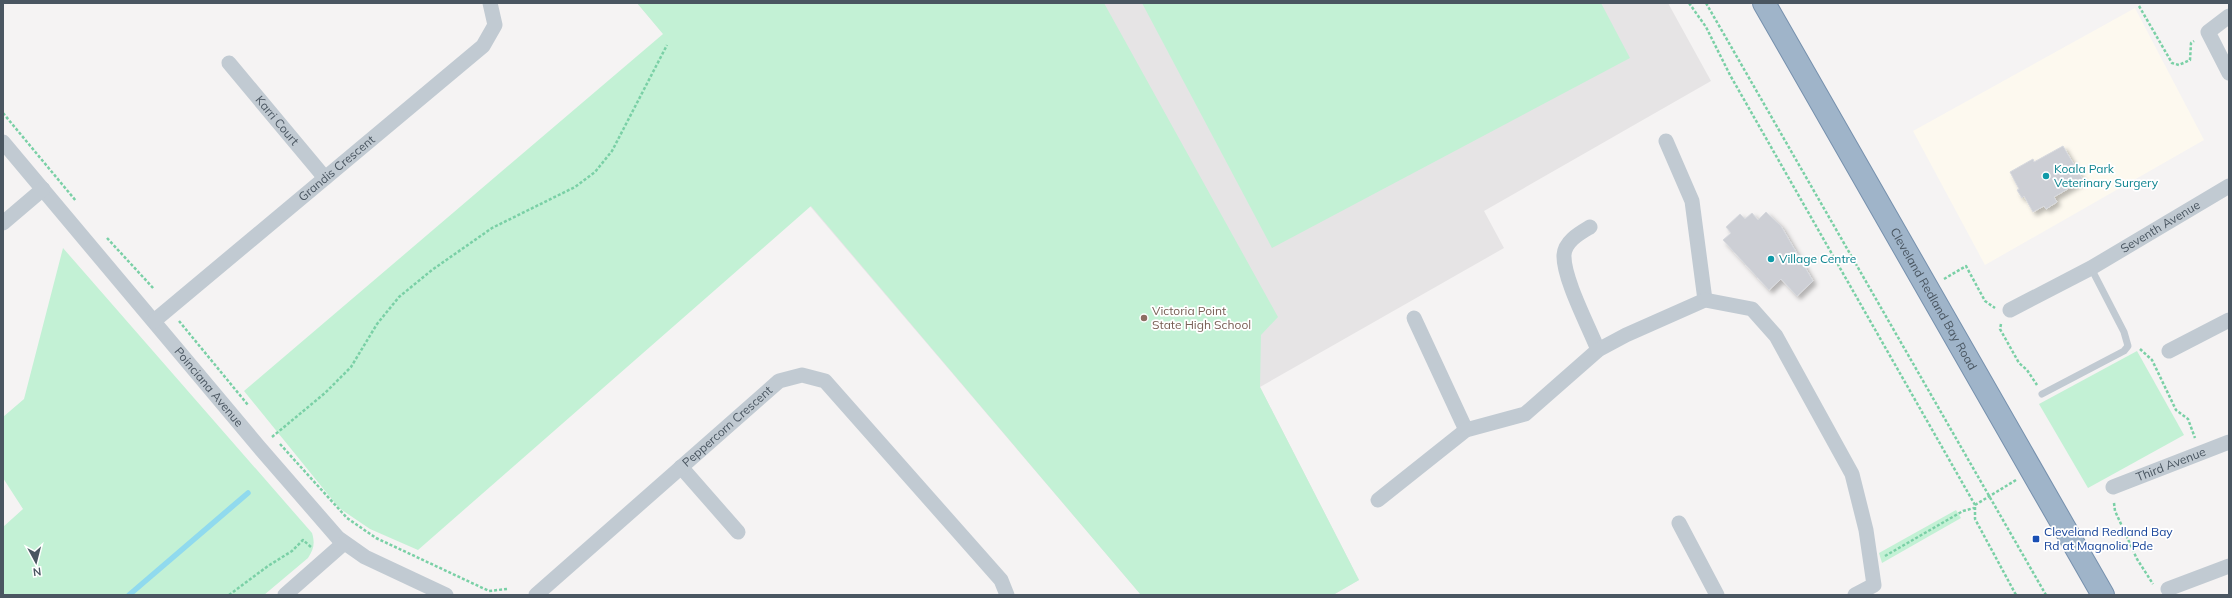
<svg xmlns="http://www.w3.org/2000/svg" width="2232" height="598" viewBox="0 0 2232 598" font-family="Mulish,sans-serif">
  <defs>
    <filter id="shadow"><feDropShadow dx="3.5" dy="3.5" stdDeviation="2" flood-color="#0004"/></filter>
  </defs>
  <rect width="100%" height="100%" fill="#f5f3f3"/>
  <path fill="#fdf9ef" d="M2135 8 2204 140 1985 265 1913 131Z"/>
  <path fill="#e6e4e5" d="M637 3H1668L1711 81 1484 211 1504 248 1260 387 1359 580 1333 595H1141Z"/>
  <g fill="#c3f1d5">
    <path d="M637 3H1104L1278 317 1261 335 1260 387 1359 580 1333 595H1141L811 206 418 550 370 529 339 508 244 391 663 34Z"/>
    <path d="M1142 3H1601L1630 58 1272 248Z"/>
    <path d="M63 248 312 533C315 543 314 549 308 558L264 595H3V527L23 509 3 478V417L24 399Z"/>
    <path d="M2137 351 2184 435 2088 488 2039 404Z"/>
    <path d="M1956 510 1961 518 1882 563 1879 553Z"/>
  </g>
  <g fill="none" stroke-linecap="round" stroke-linejoin="round">
    <path stroke="#90daee" stroke-width="5.5" d="M129 595 248 493"/>
  </g>
  <g fill="#cdcfd5" stroke="#d7d9de" filter="url(#shadow)">
    <path d="M2063 146 2083 180 2054 197 2057 202 2046 209 2044 206 2033 212 2024 196 2022 198 2017 190 2019 189 2010 172 2033 159 2034 162Z"/>
    <path d="M1766 212 1781 226 1813 281 1797 296 1781 279 1769 290 1723 240 1731 233 1726 227 1740 214 1745 219 1752 213 1758 220Z"/>
  </g>
  <g fill="none" stroke-linecap="round" stroke-linejoin="round">
    <defs>
      <g id="trunk">
        <path id="s7" d="M1764 3 2103 595"/>
      </g>
    </defs>
    <use href="#trunk" stroke="#7690ad" stroke-width="24"/>
    <g stroke="#7ad0a6" stroke-width="2.5" stroke-dasharray="3 2" stroke-linecap="butt">
      <path d="M1689 3 1706 27 1730 75 1975 505V519L2016 595"/>
      <path d="M1706 3 2046 595"/>
      <path d="M2139 6 2172 63 2179 65 2190 60 2191 43 2194 41"/>
      <path d="M3 113 76 201"/>
      <path d="M107 238 154 289"/>
      <path d="M1944 279 1966 266 1985 301 1995 308"/>
      <path d="M179 321 248 405"/>
      <path d="M2001 324 2000 329 2019 363 2027 370 2037 385"/>
      <path d="M2140 349 2152 360 2176 410 2188 419 2195 438"/>
      <path d="M272 437 325 393 351 367 377 324 399 297 432 270 492 228 575 187 595 172 612 151 667 45"/>
      <path d="M280 444 347 518 376 538 489 591 507 589"/>
      <path d="M2114 503 2115 511 2137 559 2153 584"/>
      <path d="M1975 505 2016 480"/>
      <path d="M1885 556 1963 511 1974 508"/>
      <path d="M229 595 268 566 292 551 303 540 311 547"/>
    </g>
    <path stroke="#c1cad2" stroke-width="7" d="M2042 394 2124 351 2128 346 2124 332 2091 268"/>
    <g stroke="#c1cad2" stroke-width="15">
      <path d="M2229 16 2208 32 2229 73"/>
      <path id="s1" d="M229 63 325 178"/>
      <path d="M1666 141 1692 201 1705 300"/>
      <path id="s2" d="M3 142 259 447 338 538 365 557 446 595"/>
      <path d="M3 223 43 189"/>
      <path d="M1590 227C1580 233 1565 241 1564 255 1563 278 1589 327 1598 350"/>
      <path id="s3" d="M2010 310 2091 268 2229 186"/>
      <path d="M1414 318 1466 430"/>
      <path id="s4" d="M154 321 483 46 495 25 490 3"/>
      <path d="M2169 351 2229 320"/>
      <path d="M681 467 738 532"/>
      <path id="s5" d="M2113 487 2229 442"/>
      <path d="M1378 500 1466 430 1525 414 1598 350 1626 335 1705 300 1752 309 1776 336 1852 474 1866 530 1874 585 1855 595"/>
      <path d="M1679 523 1717 595"/>
      <path d="M2168 589 2229 566"/>
      <path d="M285 595 344 543"/>
      <path id="s6" d="M536 595 779 381 802 375 825 381 1001 580 1007 595"/>
    </g>
    <use href="#trunk" stroke="#9fb4c9" stroke-width="22"/>
  </g>
  <g fill="#0f9aa8" stroke="#fff" stroke-width="1.5">
    <circle cx="2046" cy="176" r="4"/>
    <circle cx="1771" cy="259" r="4"/>
  </g>
  <circle fill="#8d6e63" stroke="#fff" stroke-width="1.5" cx="1144" cy="318" r="4"/>
  <rect fill="#1a4fb4" stroke="#fff" stroke-width="1.5" x="2032" y="535" width="8" height="8" rx="2"/>
  <g text-anchor="middle" stroke-width="3.5" stroke-linejoin="round" paint-order="stroke">
    <g font-size="12" fill="#4a5661" stroke="#fff">
      <text dy="4" stroke="none"><textPath href="#s1" startOffset="75">Karri Court</textPath></text>
      <text dy="4" stroke="none"><textPath href="#s4" startOffset="238">Grandis Crescent</textPath></text>
      <text dy="4" stroke="none"><textPath href="#s3" startOffset="172">Seventh Avenue</textPath></text>
      <text dy="4" stroke="none"><textPath href="#s7" startOffset="341">Cleveland Redland Bay Road</textPath></text>
      <text dy="4" stroke="none"><textPath href="#s2" startOffset="320">Poinciana Avenue</textPath></text>
      <text dy="4" stroke="none"><textPath href="#s6" startOffset="255">Peppercorn Crescent</textPath></text>
      <text dy="4" stroke="none"><textPath href="#s5" startOffset="62">Third Avenue</textPath></text>
    </g>
    <g font-size="12" fill="#0d838f" stroke="#fff" text-anchor="start">
      <text x="2054" y="173">Koala Park<tspan x="2054" dy="14">Veterinary Surgery</tspan></text>
      <text x="1779" y="263">Village Centre</text>
    </g>
    <g font-size="12" fill="#785e54" stroke="#fff" text-anchor="start">
      <text x="1152" y="315">Victoria Point<tspan x="1152" dy="14">State High School</tspan></text>
    </g>
    <g font-size="12" fill="#164399" stroke="#fff" text-anchor="start">
      <text x="2044" y="536">Cleveland Redland Bay<tspan x="2044" dy="14">Rd at Magnolia Pde</tspan></text>
    </g>
  </g>
  <rect width="2232" height="598" fill="none" stroke="#4a5661" stroke-width="8"/>
  <g transform="translate(36 562) rotate(173)" stroke="#ffffff" stroke-width="3" paint-order="stroke">
  <path d="M0-3L7 15L0 10L-7 15Z" fill="#4a5661"/>
  <text y="-6" font-size="11" font-weight="bold" text-anchor="middle" fill="#4a5661">N</text>
  </g>
</svg>
